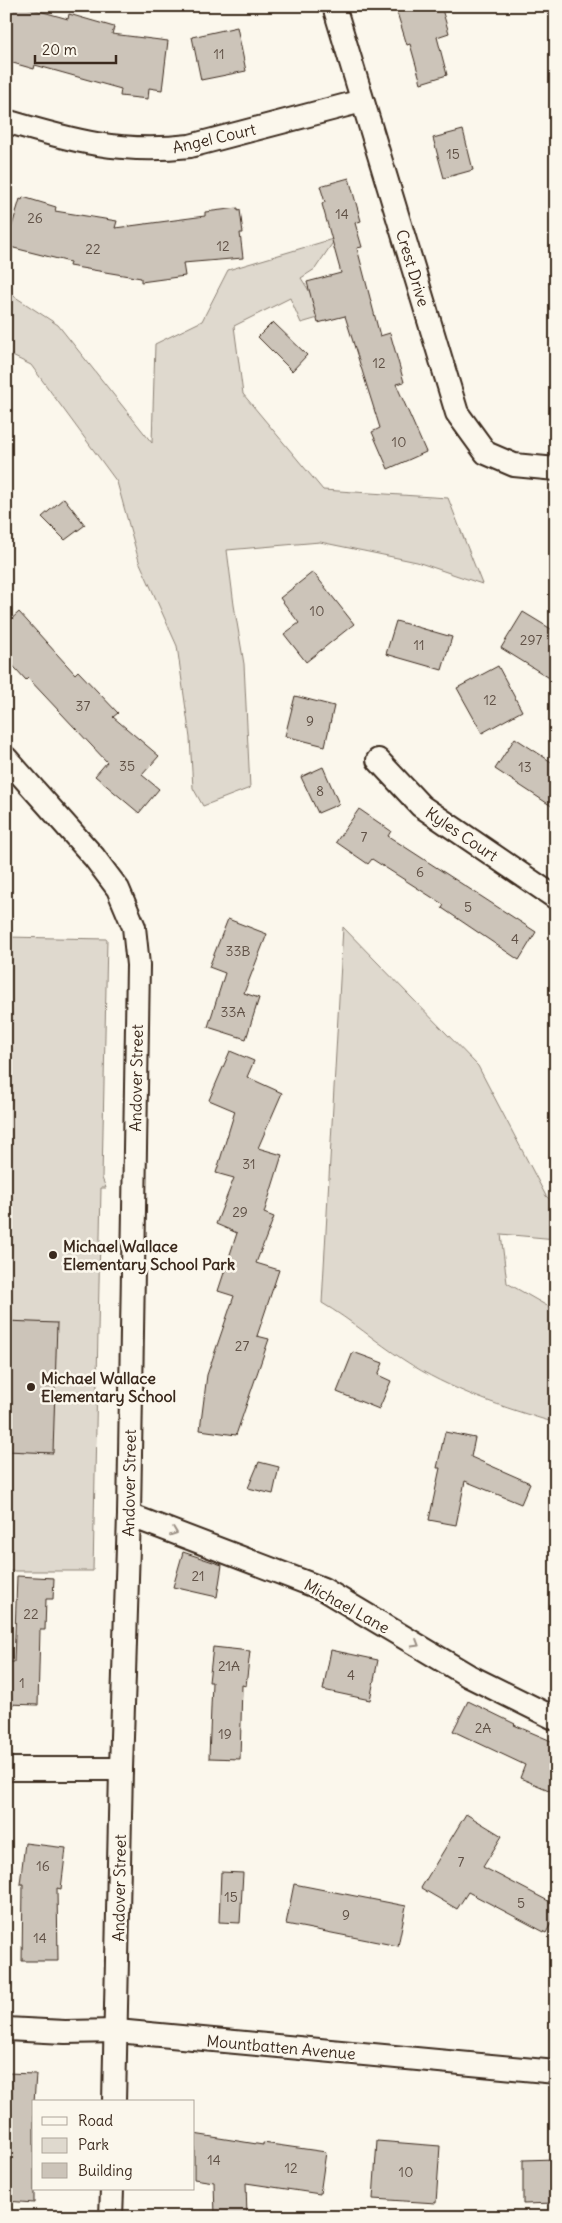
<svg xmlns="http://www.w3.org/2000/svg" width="562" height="2223" viewBox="0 0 562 2223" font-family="Delius,sans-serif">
  <rect width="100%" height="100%" fill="#fbf7ec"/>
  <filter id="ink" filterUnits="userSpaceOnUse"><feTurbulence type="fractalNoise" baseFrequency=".02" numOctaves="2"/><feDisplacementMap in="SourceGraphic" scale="10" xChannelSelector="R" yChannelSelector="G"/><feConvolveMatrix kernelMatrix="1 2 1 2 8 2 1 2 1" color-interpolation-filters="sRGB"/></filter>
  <g filter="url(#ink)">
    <g fill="#dfd9ce" stroke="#8d8276">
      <path d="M336 238 315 269 301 278 325 316 301 323 290 298 234 326 243 394 323 490 448 498 482 584 417 562 320 542 227 550 234 605 244 664 250 788 203 806 193 788 190 738 177 646 139 561 117 482 31 365 6 353V291L58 325 152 443 155 344 202 321 228 270Z"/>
      <path d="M343 927 478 1066 546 1196 556 1205V1239L501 1234 507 1283 556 1311V1423C505 1408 449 1390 404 1360 376 1342 351 1320 322 1303Z"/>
      <path d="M6 937 107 939 102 1178 106 1188H101L93 1571H6Z"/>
    </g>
    <g fill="#ccc4b9" stroke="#3b2a1e">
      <path d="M6 6H22L68 19 69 14 114 27 112 34 168 41 162 90 149 88 148 99 120 96 121 89 35 65 34 69 6 61Z"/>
      <path d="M395 6H441L449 33 437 37 447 75 421 83 410 44 407 45Z"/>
      <path d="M237 27 246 71 201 80 192 37Z"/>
      <path d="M463 130 473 170 444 178 433 138Z"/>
      <path d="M349 178 361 221 355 223 362 247 357 248 380 336 390 333 404 382 396 384 426 452 388 469 372 432 380 428 345 316 318 323 307 282 341 273 322 204 325 202 320 186Z"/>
      <path d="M23 197 56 207 55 211 117 221 115 228 205 216V212L238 208V211L240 210 243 233H240L243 258 183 263 185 276 141 282V278L69 266 70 262 6 246 20 199 22 200Z"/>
      <path d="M273 322 307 355 292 371 258 337Z"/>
      <path d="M64 498 85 525 65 540 42 517Z"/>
      <path d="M313 572 354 624 306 662 284 634 299 623 280 598Z"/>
      <path d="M19 612 75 674 78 671 118 713 113 717 159 756 142 775 159 789 139 813 95 776 107 762 28 678 26 680 6 658V624Z"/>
      <path d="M523 612 556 632V682L501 648Z"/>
      <path d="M396 621 452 637 442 670 386 654Z"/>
      <path d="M498 666 522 711 482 733 457 688Z"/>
      <path d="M295 696 334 706 325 746 285 736Z"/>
      <path d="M515 738 556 765V809L495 769Z"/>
      <path d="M323 767 339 804 318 813 301 777Z"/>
      <path d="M359 809 391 831 388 836 536 932 519 960 442 908 444 905 372 859 368 864 336 842Z"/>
      <path d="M228 919 267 934 244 993 259 998 246 1039 208 1027 225 973 209 967Z"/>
      <path d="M230 1051 254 1061 247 1077 282 1093 258 1148 282 1155 264 1213 274 1217 256 1263 279 1270 257 1336 269 1339 236 1435 200 1430 207 1375 234 1296 218 1291 237 1233 216 1224 234 1178 216 1173 235 1111 209 1100Z"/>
      <path d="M6 1321 57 1323 53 1453 6 1451Z"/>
      <path d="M353 1352 383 1363 378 1375 391 1381 379 1409 337 1392Z"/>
      <path d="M445 1432 475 1438 471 1457 530 1483 521 1504 465 1481 456 1525 429 1520 440 1468H437Z"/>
      <path d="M259 1462 279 1467 273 1494 248 1488Z"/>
      <path d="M183 1552 222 1565 217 1597 173 1587Z"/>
      <path d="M17 1576 54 1578 53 1599H46L45 1630H40L38 1705 6 1704V1662H14Z"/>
      <path d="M213 1647 250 1651 246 1686 242 1685 240 1759 209 1758 212 1682H209Z"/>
      <path d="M331 1650 378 1660 370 1700 323 1690Z"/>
      <path d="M468 1701 515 1724 514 1725 556 1743V1793L520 1778 525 1765 453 1731Z"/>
      <path d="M466 1814 502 1836 483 1867 556 1905V1914L546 1933 468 1892 457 1909 421 1888Z"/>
      <path d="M25 1843 66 1848 61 1889 57 1888 58 1961H22L23 1884H20Z"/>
      <path d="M221 1872 243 1873 240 1923 219 1922Z"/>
      <path d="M294 1884 406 1906 398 1946 286 1924Z"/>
      <path d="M6 2073 36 2074 34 2102V2203L6 2201Z"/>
      <path d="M194 2134 263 2145V2143L326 2152 320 2194 246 2183 247 2217H215L214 2182 194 2179Z"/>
      <path d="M377 2141 440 2146 436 2203 373 2199Z"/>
      <path d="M556 2159V2203L523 2204V2160Z"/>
    </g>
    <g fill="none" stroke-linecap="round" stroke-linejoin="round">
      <defs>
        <g id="minor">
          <path d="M334 6 457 413 486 453 514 465 556 469"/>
          <path d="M6 121C73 141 120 154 190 146L362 101"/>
          <path d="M6 758 94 857 118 889 134 927 138 965 129 1515 121 1769 114 2102"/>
          <path d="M378 760 421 806 556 898"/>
          <path d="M129 1515 323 1589 469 1676 556 1719"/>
          <path d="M6 1769H121"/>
          <path d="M6 2029 65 2032 117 2031 556 2072"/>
          <path d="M111 2217 112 2189"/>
        </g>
      </defs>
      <use href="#minor" stroke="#3b2a1e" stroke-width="26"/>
      <use href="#minor" stroke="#fbf7ec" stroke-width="22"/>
    </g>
    <defs><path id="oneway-chevron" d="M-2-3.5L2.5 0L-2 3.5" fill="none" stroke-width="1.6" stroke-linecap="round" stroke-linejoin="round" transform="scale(1.25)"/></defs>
    <g stroke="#9b9085">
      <use href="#oneway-chevron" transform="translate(174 1532) rotate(21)"/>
      <use href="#oneway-chevron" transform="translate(416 1644) rotate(31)"/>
    </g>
  </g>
  <g fill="#3b2a1e" stroke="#fbf7ec" stroke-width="2">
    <circle cx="53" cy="1255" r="5"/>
    <circle cx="31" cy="1387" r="5"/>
  </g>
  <g text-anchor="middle" stroke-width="5" stroke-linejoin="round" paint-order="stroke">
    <g font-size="14" fill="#5f5045">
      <text x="219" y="59">11</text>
      <text x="453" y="159">15</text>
      <text x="342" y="219">14</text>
      <text x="35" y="223">26</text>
      <text x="223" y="251">12</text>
      <text x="93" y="254">22</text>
      <text x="379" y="368">12</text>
      <text x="399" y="447">10</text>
      <text x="317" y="616">10</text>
      <text x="531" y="645">297</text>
      <text x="419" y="650">11</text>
      <text x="490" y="705">12</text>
      <text x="83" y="711">37</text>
      <text x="310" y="726">9</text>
      <text x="127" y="771">35</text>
      <text x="525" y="772">13</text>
      <text x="320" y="796">8</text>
      <text x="364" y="842">7</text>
      <text x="420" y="877">6</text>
      <text x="468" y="912">5</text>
      <text x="515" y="944">4</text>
      <text x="238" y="956">33B</text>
      <text x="233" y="1017">33A</text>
      <text x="249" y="1169">31</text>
      <text x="240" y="1217">29</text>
      <text x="242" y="1351">27</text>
      <text x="198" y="1581">21</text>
      <text x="31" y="1619">22</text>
      <text x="229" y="1671">21A</text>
      <text x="351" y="1680">4</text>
      <text x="22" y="1688">1</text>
      <text x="483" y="1733">2A</text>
      <text x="225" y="1739">19</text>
      <text x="461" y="1867">7</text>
      <text x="43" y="1871">16</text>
      <text x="231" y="1902">15</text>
      <text x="521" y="1908">5</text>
      <text x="346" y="1920">9</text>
      <text x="40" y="1943">14</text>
      <text x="214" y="2165">14</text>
      <text x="291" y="2173">12</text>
      <text x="406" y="2177">10</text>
    </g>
    <g font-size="16" fill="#3b2a1e" stroke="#fbf7ec">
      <text transform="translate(214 138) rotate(-13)" y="6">Angel Court</text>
      <text transform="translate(413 268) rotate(73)" y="6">Crest Drive</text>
      <text transform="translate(462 834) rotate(34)" y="6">Kyles Court</text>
      <text transform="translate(136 1078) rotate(-89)" y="6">Andover Street</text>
      <text transform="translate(129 1483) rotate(-89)" y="6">Andover Street</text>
      <text transform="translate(347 1606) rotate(29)" y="6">Michael Lane</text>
      <text transform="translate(119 1888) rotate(-89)" y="6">Andover Street</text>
      <text transform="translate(281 2047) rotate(5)" y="6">Mountbatten Avenue</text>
    </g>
    <g font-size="16" font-weight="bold" fill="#3b2a1e" stroke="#fbf7ec" text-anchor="start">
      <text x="63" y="1252">Michael Wallace<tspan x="63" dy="18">Elementary School Park</tspan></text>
      <text x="41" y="1384">Michael Wallace<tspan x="41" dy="18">Elementary School</tspan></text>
    </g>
  </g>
  <rect width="562" height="2223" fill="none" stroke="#fbf7ec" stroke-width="25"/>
  <rect x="12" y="12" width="537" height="2198" fill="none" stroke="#3b2a1e" stroke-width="2" filter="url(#ink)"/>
  <rect x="32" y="2100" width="162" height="90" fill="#fbf7ec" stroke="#aea59a"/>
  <rect x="42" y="2117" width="25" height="8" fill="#fbf7ec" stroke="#aea59a"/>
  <text x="78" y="2126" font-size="15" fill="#3b2a1e">Road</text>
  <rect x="42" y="2138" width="25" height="15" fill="#dfd9ce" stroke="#aea59a"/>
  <text x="78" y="2150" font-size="15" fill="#3b2a1e">Park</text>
  <rect x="42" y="2163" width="25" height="15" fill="#ccc4b9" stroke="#aea59a"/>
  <text x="78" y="2176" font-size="15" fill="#3b2a1e">Building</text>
  <path d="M35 55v8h81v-8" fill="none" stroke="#3b2a1e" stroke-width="2.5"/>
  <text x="42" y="55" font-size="15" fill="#3b2a1e" stroke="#fbf7ec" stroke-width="4" paint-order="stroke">20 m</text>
</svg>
